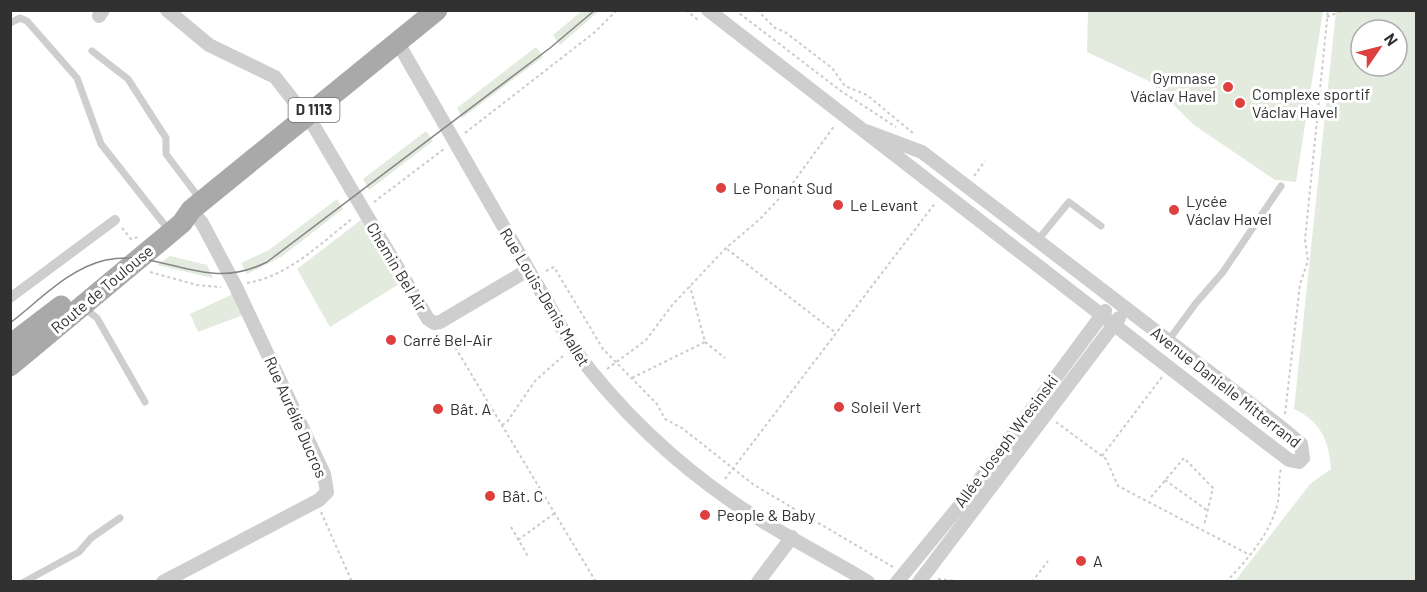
<svg xmlns="http://www.w3.org/2000/svg" width="1427" height="592" viewBox="0 0 1427 592" font-family="Barlow,sans-serif">
  <rect width="100%" height="100%" fill="#fff"/>
  <g fill="#e3eade" fill-rule="evenodd">
    <path d="M582 11H599L560 45 553 35Z"/>
    <path d="M1088 11H1323L1296 182 1275 180 1194 125 1149 81 1087 52Z"/>
    <path d="M1336 11H1416V581H1235L1310 484 1331 469C1329 440 1321 422 1294 409ZM1361 30H1397V66H1361Z"/>
    <path d="M536 47 543 57 462 118 457 108Z"/>
    <path d="M426 131 433 141 369 190 363 179Z"/>
    <path d="M337 199 343 209 281 257 247 274 241 263 269 250Z"/>
    <path d="M361 220 399 284 330 327 297 269Z"/>
    <path d="M170 256 207 265 213 278 157 265Z"/>
    <path d="M233 294 243 315 198 332 190 314Z"/>
  </g>
  <g fill="none" stroke-linecap="round" stroke-linejoin="round">
    <g stroke="#cbcbcb" stroke-width="2" stroke-dasharray="3 3" stroke-linecap="butt">
      <path d="M686 10 698 20"/>
      <path d="M735 10 841 91 896 127"/>
      <path d="M757 10 775 28 785 32 832 68 845 86 867 95 914 134"/>
      <path d="M1327 17 1344 10"/>
      <path d="M465 133 595 32 617 10"/>
      <path d="M974 176 985 161"/>
      <path d="M374 202 444 149"/>
      <path d="M122 228 131 239 138 237"/>
      <path d="M727 249 836 333"/>
      <path d="M546 271 554 267 603 349 657 404 665 419 682 428 754 485 893 567"/>
      <path d="M150 272 197 285 221 287"/>
      <path d="M247 283C289 276 321 243 353 218"/>
      <path d="M446 332 596 582"/>
      <path d="M705 342 725 358"/>
      <path d="M607 369 646 340 673 304 726 248 760 219 790 187 835 125"/>
      <path d="M632 378 705 342 690 286"/>
      <path d="M1285 414 1300 284 1308 261 1305 240 1328 10"/>
      <path d="M1056 422 1106 459 1118 486 1250 555"/>
      <path d="M502 425 507 422 535 381 563 356"/>
      <path d="M1102 456 1162 377"/>
      <path d="M725 479 936 202"/>
      <path d="M1165 480 1208 511"/>
      <path d="M1151 497 1184 458 1213 488 1204 526"/>
      <path d="M321 512 352 582"/>
      <path d="M511 527 529 558"/>
      <path d="M518 540 555 513"/>
      <path d="M938 579 966 582"/>
      <path d="M1032 582 1048 561"/>
      <path d="M1226 582C1247 560 1271 533 1278 502 1280 491 1278 479 1281 469"/>
    </g>
    <g stroke="#cecece" stroke-width="7">
      <path d="M10 23 20 18 27 21 77 78 101 144 164 224"/>
      <path d="M92 51 128 79 166 138V154L200 199"/>
      <path d="M1037 241 1069 202 1101 226"/>
      <path d="M83 307 97 318 145 402"/>
      <path d="M1168 341 1196 303 1223 272 1281 186"/>
      <path d="M24 582 79 552 91 538 120 518"/>
    </g>
    <path stroke="#cecece" stroke-width="10" d="M10 298 115 220"/>
    <g stroke="#cecece" stroke-width="14">
      <path d="M167 10 209 45 275 77 315 128 428 319 434 323 440 322 528 270"/>
      <path d="M708 10 1264 441 1289 460 1299 462 1303 458 1301 444 1277 424 922 152 866 131"/>
      <path d="M99 16 103 10"/>
      <path d="M398 43 574 349C617 408 674 462 734 503 776 532 824 555 868 582"/>
      <path d="M163 582 319 500 327 492 324 474 235 285 202 223 191 210"/>
      <path d="M758 582 792 537"/>
      <path d="M897 582 966 498 1105 311"/>
      <path d="M919 582 1119 318"/>
    </g>
    <g stroke="#a9a9a9" stroke-width="21">
      <path d="M10 345 61 306"/>
      <path d="M10 366 182 223 191 210 437 10"/>
    </g>
    <path stroke="#868686" stroke-width="1.5" d="M10 323C39 301 69 268 106 260 165 248 204 294 267 262L550 48 595 10"/>
  </g>
  <g fill="#dd403f" stroke="#fff" stroke-width="2">
    <circle cx="1228" cy="87" r="6"/>
    <circle cx="1240" cy="103" r="6"/>
    <circle cx="721" cy="188" r="6"/>
    <circle cx="838" cy="205" r="6"/>
    <circle cx="1174" cy="210" r="6"/>
    <circle cx="391" cy="340" r="6"/>
    <circle cx="839" cy="407" r="6"/>
    <circle cx="438" cy="409" r="6"/>
    <circle cx="490" cy="496" r="6"/>
    <circle cx="705" cy="515" r="6"/>
    <circle cx="1081" cy="561" r="6"/>
  </g>
  <g text-anchor="middle" stroke-width="6" stroke-linejoin="round" paint-order="stroke">
    <rect fill="#fff" stroke="#6f6f6f" stroke-width="1.5" x="288.5" y="98" width="51" height="24" rx="4.5"/>
    <g font-size="15" font-weight="bold" fill="#313131">
      <text x="314" y="115">D 1113</text>
    </g>
    <g font-size="16" fill="#313131" stroke="#fff" text-anchor="start">
      <text x="1216" y="84" text-anchor="end">Gymnase<tspan x="1216" dy="18">Václav Havel</tspan></text>
      <text x="1252" y="100">Complexe sportif<tspan x="1252" dy="18">Václav Havel</tspan></text>
      <text x="733" y="194">Le Ponant Sud</text>
      <text x="1186" y="207">Lycée<tspan x="1186" dy="18">Václav Havel</tspan></text>
      <text x="850" y="211">Le Levant</text>
      <text x="403" y="346">Carré Bel-Air</text>
      <text x="851" y="413">Soleil Vert</text>
      <text x="450" y="415">Bât. A</text>
      <text x="502" y="502">Bât. C</text>
      <text x="717" y="521">People &amp; Baby</text>
      <text x="1093" y="567">A</text>
    </g>
    <g font-size="16" fill="#313131" stroke="#fff">
      <text transform="translate(397 267) rotate(59)" y="6">Chemin Bel Air</text>
      <text transform="translate(102 289) rotate(-40)" y="6">Route de Toulouse</text>
      <text transform="translate(545 297) rotate(59)" y="6">Rue Louis-Denis Mallet</text>
      <text transform="translate(1226 387) rotate(38)" y="6">Avenue Danielle Mitterrand</text>
      <text transform="translate(296 417) rotate(66)" y="6">Rue Aurélie Ducros</text>
      <text transform="translate(1006 441) rotate(-53)" y="6">Allée Joseph Wresinski</text>
    </g>
  </g>
  <rect width="1427" height="592" fill="none" stroke="#313131" stroke-width="24"/>
  <g transform="translate(1379 48) rotate(55)"><circle r="28" fill="#ffffff" stroke="#adadad" stroke-width="1.5"/>
  <path d="M0-4.5L10 22L0 15L-10 22Z" fill="#dd403f"/>
  <text y="-9" font-size="16" font-weight="bold" text-anchor="middle" fill="#313131">N</text>
  </g>
</svg>
